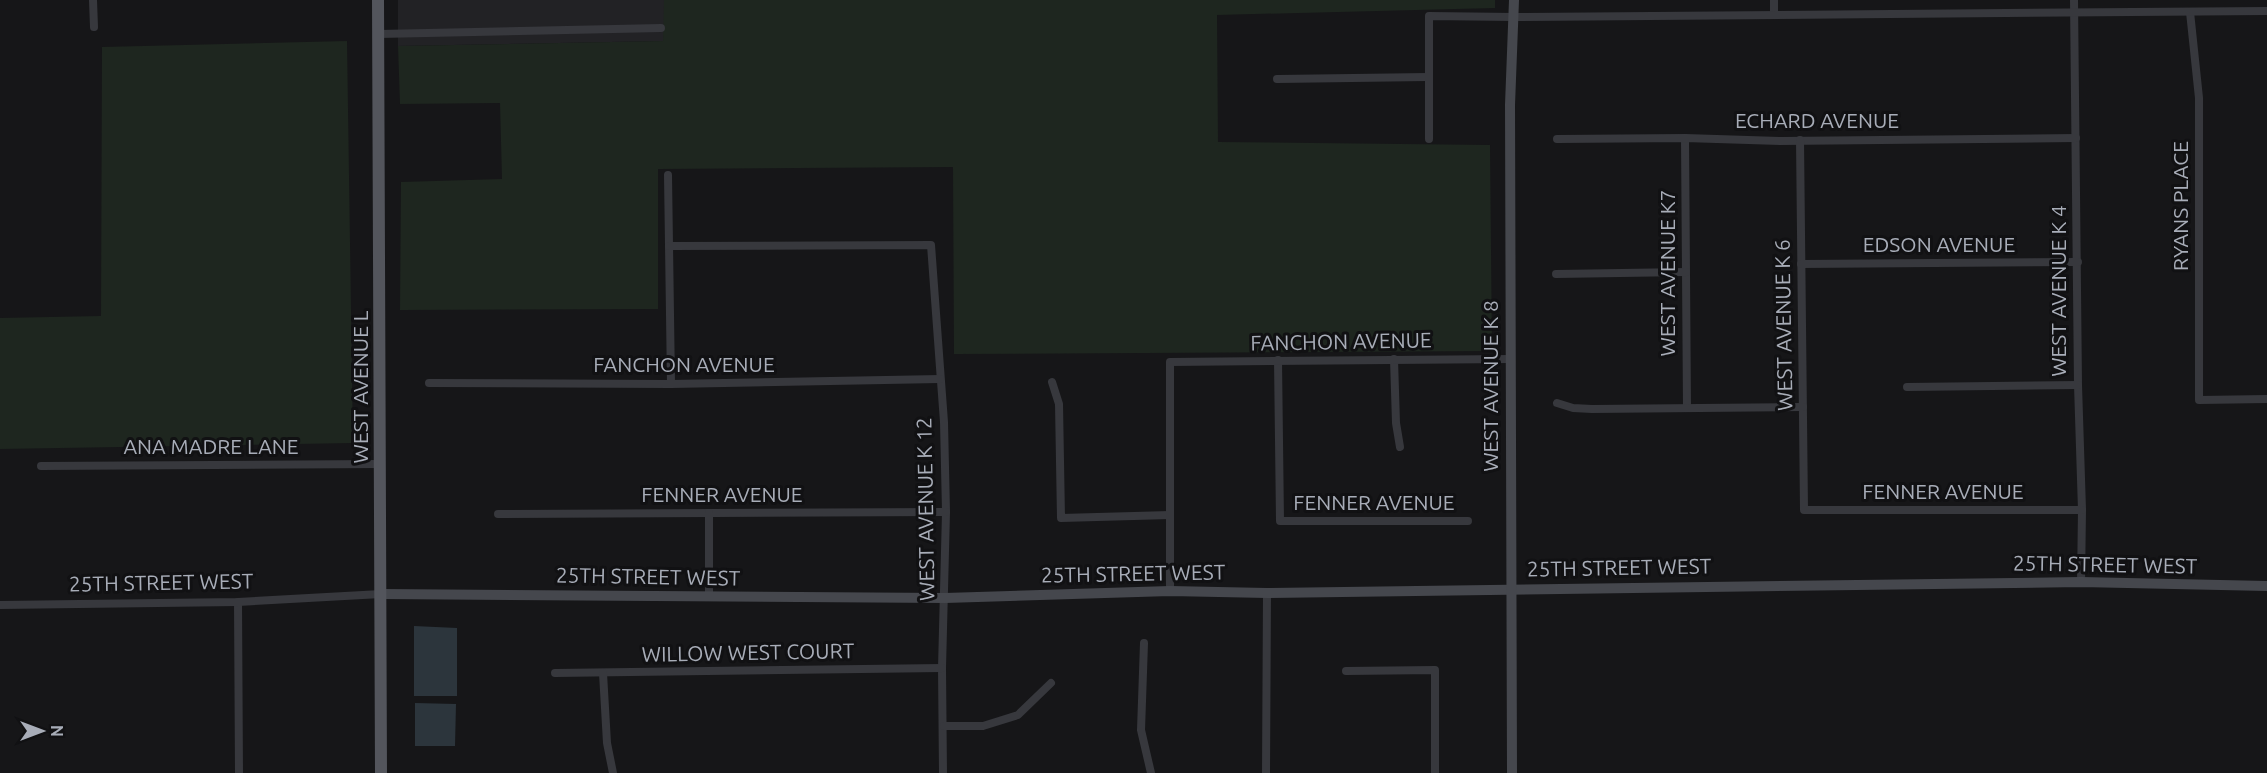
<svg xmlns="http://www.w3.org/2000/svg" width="2267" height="773" viewBox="0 0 2267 773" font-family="Ubuntu,sans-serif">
  <rect width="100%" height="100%" fill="#161618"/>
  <path fill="#222225" d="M398 0H664V41L398 46Z"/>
  <g fill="#1e261f">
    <path d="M664 0H1495V8L1217 15 1218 142 1490 145 1492 351 954 354 953 167 658 169V309L400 310 401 182 502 179 500 103 400 104 398 46 663 41Z"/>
    <path d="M347 41 353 443 0 449V318L101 316 102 47Z"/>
  </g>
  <g fill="#2c353c">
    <path d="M414 626 457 628V696H414Z"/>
    <path d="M415 703 456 704 455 746H415Z"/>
  </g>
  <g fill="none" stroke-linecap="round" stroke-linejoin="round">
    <g stroke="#37383d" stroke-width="8">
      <path d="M93 0 94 27"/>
      <path d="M1774 0V15"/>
      <path d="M2074 0 2078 385 2082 510 2081 582"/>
      <path d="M2190 12 2199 98V400L2267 399"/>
      <path d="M379 34 661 28"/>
      <path d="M1277 79 1428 77"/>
      <path d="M1685 138 1687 408"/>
      <path d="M1429 139V16L1514 17 2267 11"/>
      <path d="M1557 139 1685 138 1781 141 2076 138"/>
      <path d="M1800 140 1804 510H2082"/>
      <path d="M668 175 671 384"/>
      <path d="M669 246 931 245 944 422 946 512 942 668 943 773"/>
      <path d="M1801 264 2078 262"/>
      <path d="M1556 274 1686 272"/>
      <path d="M1394 359 1396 423 1400 447"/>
      <path d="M1278 360 1280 521H1468"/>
      <path d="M1052 382 1059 404 1061 518 1170 515"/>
      <path d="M429 383 671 384 940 379"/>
      <path d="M1907 387 2078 385"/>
      <path d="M1557 403 1573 408 1592 409 1803 407"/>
      <path d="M41 466 381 464"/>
      <path d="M498 514 946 512"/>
      <path d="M1170 591V362L1511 359"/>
      <path d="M709 597V513"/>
      <path d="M238 602 239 773"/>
      <path d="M0 605 238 602 381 594"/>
      <path d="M1144 643 1141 730 1151 773"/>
      <path d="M1346 671 1435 670V773"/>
      <path d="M555 673 942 668"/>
      <path d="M603 673 607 743 613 773"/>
      <path d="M944 726H983L1018 715 1051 683"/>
      <path d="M1266 773 1267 593"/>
    </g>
    <g stroke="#45474d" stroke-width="10">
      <path d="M381 594 945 598 1170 591 1267 593 2081 582 2267 586"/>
      <path d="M1512 773 1510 105 1514 0"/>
    </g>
    <path stroke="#53555c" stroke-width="12" d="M378 0 381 773"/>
  </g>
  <g text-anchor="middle" stroke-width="6" stroke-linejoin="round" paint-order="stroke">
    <g font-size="21" fill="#a8adb8" stroke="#111113">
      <text x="1817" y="128">ECHARD AVENUE</text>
      <text transform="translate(2181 206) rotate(-90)" y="7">RYANS PLACE</text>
      <text x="1939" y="252">EDSON AVENUE</text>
      <text transform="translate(1668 273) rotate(-90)" y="7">WEST AVENUE K7</text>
      <text transform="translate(2059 291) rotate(-90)" y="7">WEST AVENUE K 4</text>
      <text transform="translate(1784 325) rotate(-91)" y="7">WEST AVENUE K 6</text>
      <text transform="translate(1341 342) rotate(-1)" y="7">FANCHON AVENUE</text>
      <text x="684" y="372">FANCHON AVENUE</text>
      <text transform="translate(1491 386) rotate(-90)" y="7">WEST AVENUE K 8</text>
      <text transform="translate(361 387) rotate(-90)" y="7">WEST AVENUE L</text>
      <text x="211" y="454">ANA MADRE LANE</text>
      <text x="1943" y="499">FENNER AVENUE</text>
      <text x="722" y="502">FENNER AVENUE</text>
      <text x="1374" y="510">FENNER AVENUE</text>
      <text transform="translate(926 509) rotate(-91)" y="7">WEST AVENUE K 12</text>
      <text transform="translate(2105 565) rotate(1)" y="7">25TH STREET WEST</text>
      <text transform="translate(1619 568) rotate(-1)" y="7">25TH STREET WEST</text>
      <text transform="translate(1133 574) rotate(-1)" y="7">25TH STREET WEST</text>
      <text transform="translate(648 577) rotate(1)" y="7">25TH STREET WEST</text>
      <text transform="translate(161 583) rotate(-1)" y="7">25TH STREET WEST</text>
      <text transform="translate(748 653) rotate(-1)" y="7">WILLOW WEST COURT</text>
    </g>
  </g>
  <g transform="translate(42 731) rotate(90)" stroke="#111113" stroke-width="4.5" paint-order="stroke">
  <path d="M0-4.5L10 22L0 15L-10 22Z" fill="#a8adb8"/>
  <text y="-9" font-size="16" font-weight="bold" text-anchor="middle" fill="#a8adb8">N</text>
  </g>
</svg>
